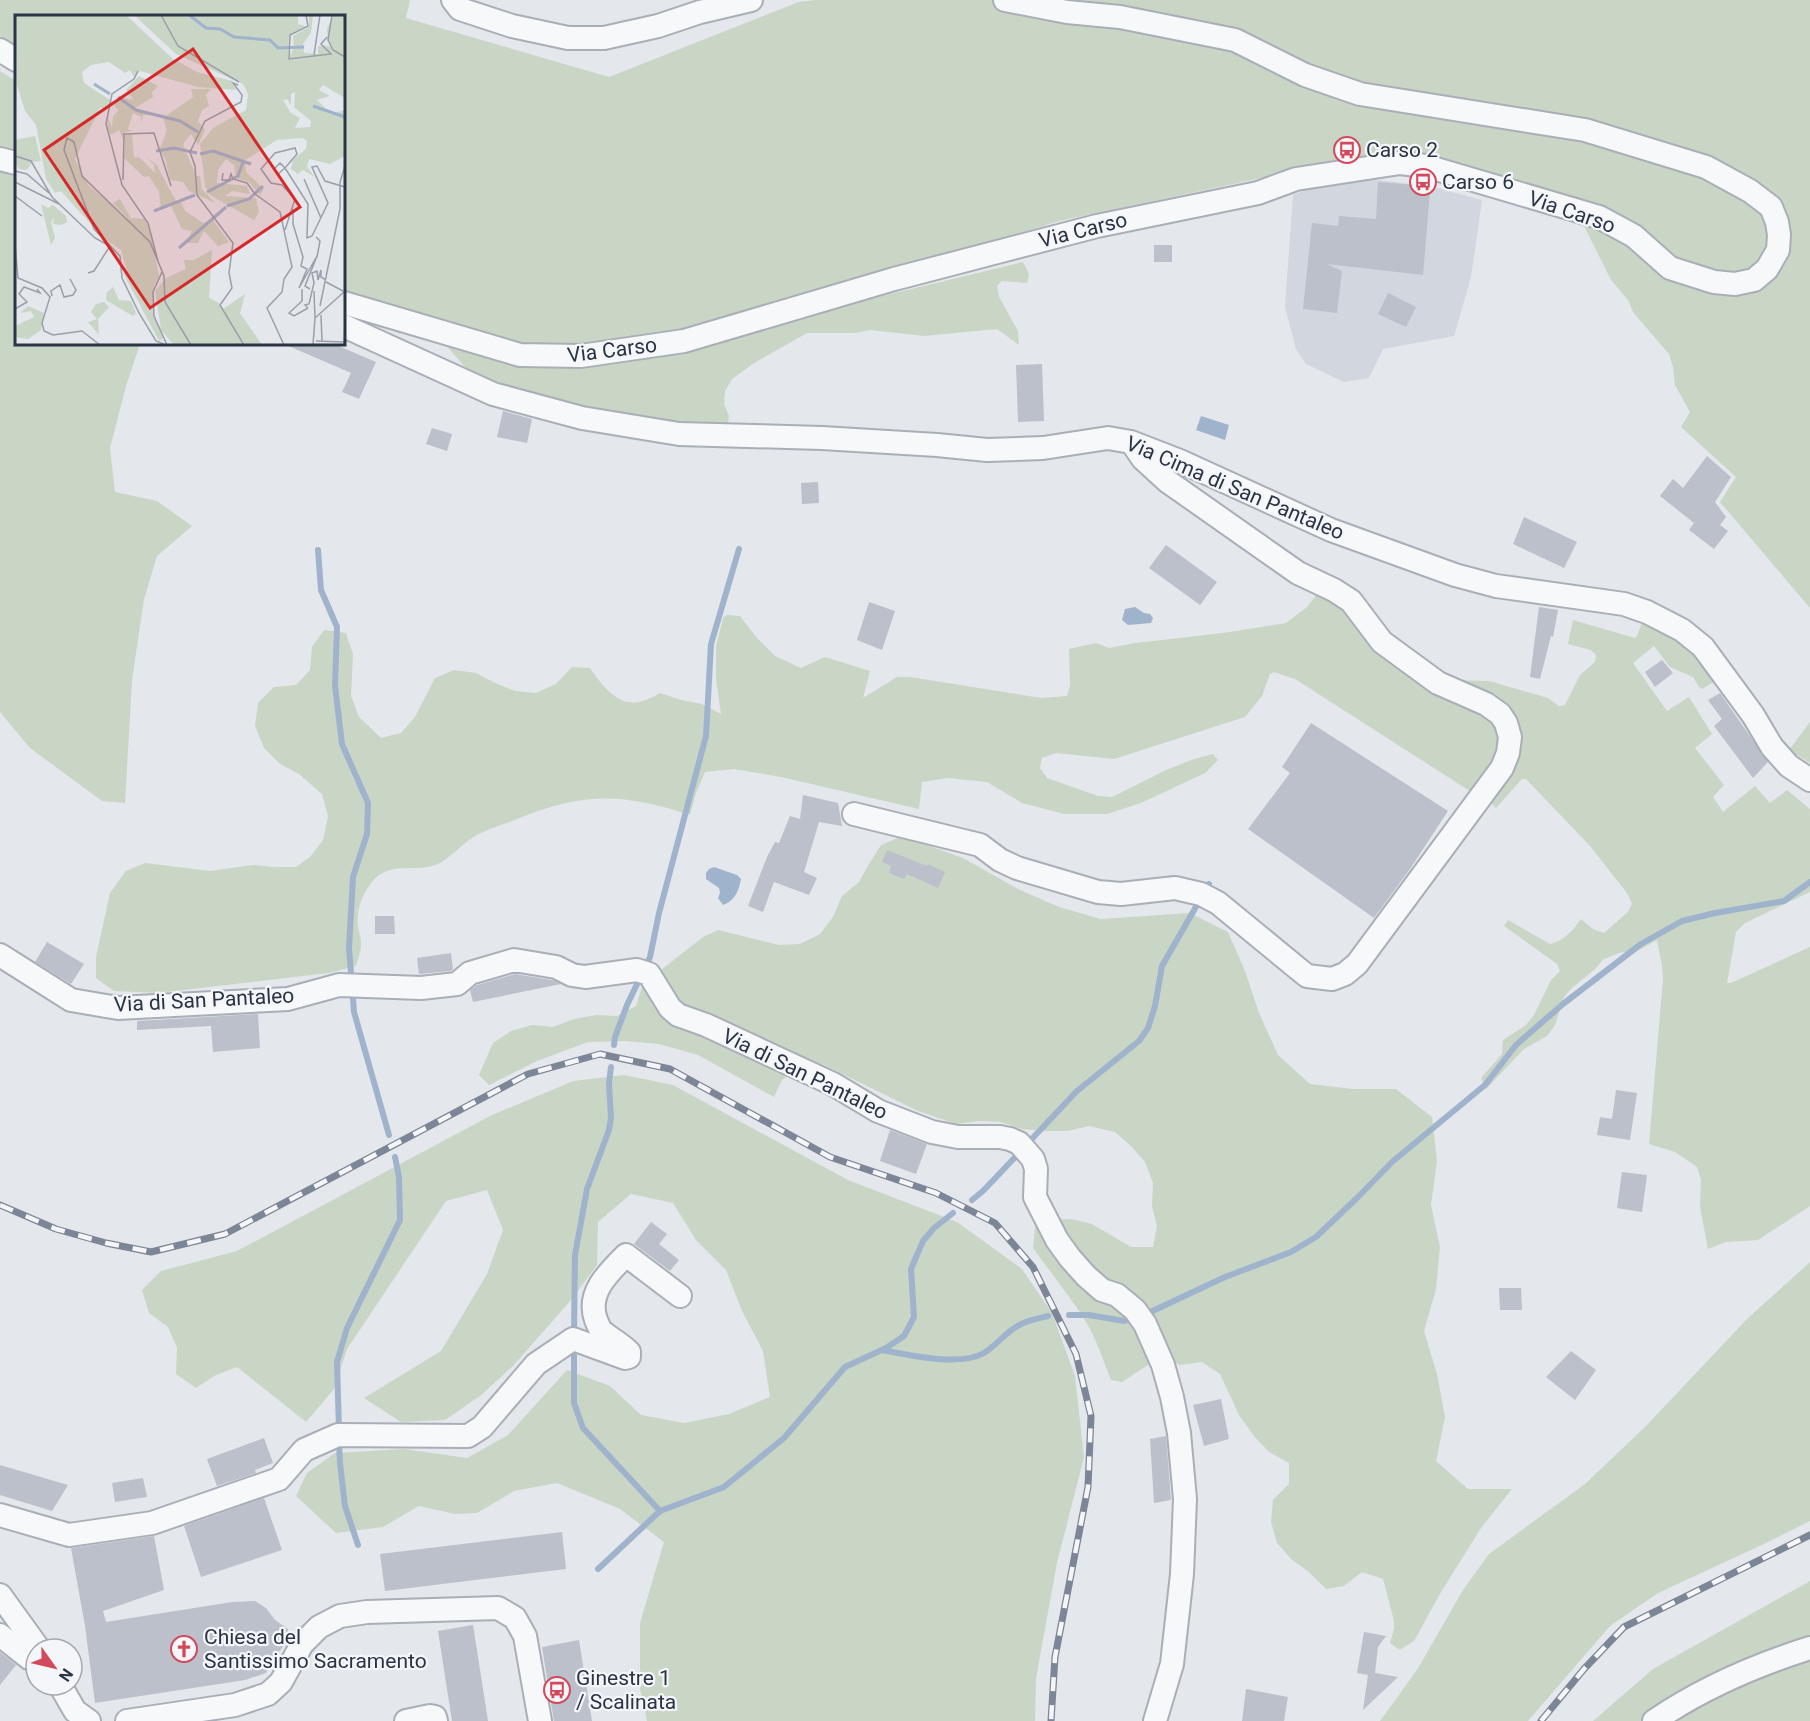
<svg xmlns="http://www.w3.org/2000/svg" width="1810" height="1721" viewBox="0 0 1810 1721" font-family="Roboto,sans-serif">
  <rect width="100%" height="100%" fill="#e4e7ec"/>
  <path fill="#d2d6de" d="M1377 180 1430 186 1482 200 1471 277 1454 336 1383 349 1369 378 1344 382 1306 364 1296 349 1285 307 1293 195 1320 185Z"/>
  <g fill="#c9d6c5">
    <path d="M0 0H410L406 18 609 77 799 2 816 0H1810V608L1720 502 1736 477 1681 427 1690 412 1675 385 1673 367 1669 354 1633 312 1628 300 1611 280 1585 228 1577 205 1423 159 1299 170 1059 221 790 306 816 312 1023 262 1029 274 1027 283 1002 281 997 286 999 297 1018 331 1019 345 997 329 924 336 870 330 855 333H807L754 363 732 379 725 391 724 404 729 416 727 429 582 410 514 393 471 374 444 343 409 326 400 334 344 308V16H16V45L0 36Z"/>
    <path d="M0 71 16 81V344H140L126 386 110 448 115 492 157 501 192 526 157 556 144 599 132 680 125 803 102 801 30 748 0 712Z"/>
    <path d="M1318 593 1341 604 1494 717 1505 753 1476 795 1295 679 1274 672 1270 674 1262 696 1245 717 1114 759 1056 753 1042 758 1040 768 1047 778 1098 796 1112 797 1164 771 1194 759 1213 754 1218 760 1205 773 1141 803 1107 814H1064L1022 803 987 782 947 778 922 782 919 809 781 777 734 769 705 772 696 793 690 815C622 793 584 792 517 819 503 825 488 829 475 836 463 843 449 859 438 864 414 874 390 859 371 883 362 895 356 910 358 926 359 932 361 938 361 944 361 951 358 959 356 966L329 973 158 993 114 991 96 978V957L110 893 126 871 145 863 210 871 253 865 274 867H296L310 857 323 840 328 816 322 794 299 774 280 764 264 748 255 726 258 703 274 687 296 685 310 670 312 647 324 630 346 633 353 654 351 696 359 717 381 738 401 733 415 717 435 678 454 670 476 673 495 683 515 691 536 693 556 684 572 667 590 668C602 685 619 709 643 701 649 699 655 696 660 693L681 700 702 704 721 714 716 679V646L723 618 727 615 740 616 756 637 775 656 801 668 825 657 870 671 863 698 897 677H910L1041 698 1067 696 1070 685 1069 649 1096 643 1109 648 1135 643 1223 633 1286 623 1307 607Z"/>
    <path d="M1573 620 1635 638 1637 636 1642 622 1695 647 1717 680 1702 689 1699 687 1693 677 1670 667 1654 646 1633 663 1667 711 1689 697 1712 734 1695 748 1724 785 1713 797 1723 812 1755 786 1770 803 1787 790 1810 809V892L1745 923 1736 932 1727 983H1731L1810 947V1206L1758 1240 1726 1242 1708 1249 1700 1207 1701 1180 1697 1167 1675 1152 1649 1144 1663 979 1662 966 1657 940 1641 949 1619 953 1604 959 1594 970 1573 987 1564 997 1555 1025 1547 1036 1524 1049 1486 1089 1481 1078 1502 1054 1503 1040 1526 1025 1534 1015 1551 980 1560 971 1557 964 1504 926 1508 920 1550 944C1564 941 1573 930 1581 919L1593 929 1604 933 1628 912 1632 904 1627 893 1590 846 1526 779H1522L1496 808 1490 802C1507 780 1519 767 1519 738L1445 680 1489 681 1548 698 1559 706 1565 705 1580 675 1595 662 1596 655 1591 650 1568 644Z"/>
    <path d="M1810 722V763L1789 750Z"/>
    <path d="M902 836 963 858 1020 890 1059 907 1101 919 1190 913 1228 932 1245 971 1259 1013 1278 1055 1310 1084 1353 1089H1396L1432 1117 1437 1161 1431 1205 1440 1247 1436 1289 1424 1331 1437 1374 1445 1417 1436 1461 1468 1489H1512L1481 1528 1441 1592 1414 1641 1400 1650 1390 1643 1394 1629V1621L1383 1579 1362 1572 1344 1586 1326 1589 1309 1572 1291 1559 1277 1543 1271 1522 1273 1500 1289 1484V1463L1269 1452 1254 1436 1239 1415 1220 1374 1202 1362 1180 1365 1160 1357 1122 1382 1111 1380C1103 1360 1096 1338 1085 1320 1069 1295 1050 1272 1033 1248L1035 1227 1052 1220 1071 1219 1092 1224 1131 1247H1153L1157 1226 1152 1206 1153 1183 1145 1162 1131 1146 1115 1132 1089 1126 1067 1131H1044L1022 1129 1001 1122 979 1121 956 1124 918 1111 822 1064 800 1068 782 1080 774 1097 698 1055 659 1044 625 1041 588 1042 537 1061 489 1085 479 1075 493 1043 511 1031 532 1025 553 1027 574 1019 596 1015 617 1016 636 1006 643 984 703 937 718 930 779 945 800 944 820 934 833 917 842 896 859 882 869 864 881 845Z"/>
    <path d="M624 1075 673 1085 848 1180 957 1222 1022 1269 1052 1313 1075 1376 1084 1457 1057 1563 1036 1678 1035 1721H647L640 1689V1623L664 1542 620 1509 557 1483 514 1491 477 1513 455 1514 419 1506 383 1527 336 1533 296 1496 307 1473 335 1453 404 1449 467 1458 508 1435 567 1370 610 1386 641 1415 684 1423 729 1414 770 1397 763 1351 742 1311 726 1270 696 1240 673 1203 631 1194 598 1222 597 1265 571 1300 513 1366 480 1396 445 1420 401 1422 364 1398 441 1351 487 1274 503 1230 487 1190 446 1201 347 1349 334 1389 306 1422 237 1367 216 1375 196 1388 176 1374 177 1348 168 1327 149 1313 142 1290 161 1271 237 1251 490 1116 573 1081Z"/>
    <path d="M1810 1262V1521L1766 1543 1658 1593 1610 1626 1528 1721H1380L1417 1670 1463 1590 1489 1554 1585 1484 1645 1427 1747 1319Z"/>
    <path d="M1810 1581V1721H1593L1653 1669Z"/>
  </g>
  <g fill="#9fb4cc">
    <path d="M1201 416 1229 425 1225 440 1196 430Z"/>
    <path d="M1135 607 1144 613 1150 614 1153 618 1151 623 1128 625 1122 620 1125 609Z"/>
    <path d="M714 867 737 875 741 879C739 890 735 901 723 905L718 898 720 893 719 888 706 879V873L709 869Z"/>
  </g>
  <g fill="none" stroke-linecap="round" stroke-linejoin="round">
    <g stroke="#9fb4cc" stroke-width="6">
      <path d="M318 550 321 590 337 627 335 686 342 744 368 803 367 834 353 877 349 948 354 1012 389 1135"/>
      <path d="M614 1045 615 1037 627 1005 650 957 659 913 706 736 711 644 739 549"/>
      <path d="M1027 1144 1077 1091 1139 1041 1148 1028 1155 1006 1162 966 1209 884"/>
      <path d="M972 1200 983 1191 1020 1152"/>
      <path d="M1069 1315H1089L1124 1321 1134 1318"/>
      <path d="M1144 1315 1225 1277 1291 1252 1316 1237 1358 1197 1392 1162 1485 1085 1516 1045 1563 1004 1641 944 1682 921 1715 913 1784 901 1810 882"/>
      <path d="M574 1334 575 1255 587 1189 609 1130 611 1118 609 1083 611 1067"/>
      <path d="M574 1345V1403L583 1428 660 1511"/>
      <path d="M882 1350C909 1355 959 1367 984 1353 994 1347 1003 1336 1013 1329 1023 1321 1036 1319 1048 1316"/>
      <path d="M339 1430 337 1362 347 1328 400 1220 399 1177 395 1157"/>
      <path d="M339 1441 340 1463 345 1506 358 1545"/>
      <path d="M598 1569 660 1511 724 1487 784 1438 845 1367 886 1348 904 1336 914 1317 911 1269 923 1241 934 1228 953 1213"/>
    </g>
  </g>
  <g fill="#bbc0ca">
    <path d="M1378 182 1416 185 1415 191H1430L1423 275 1327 264 1342 271 1337 313 1303 309 1312 223 1338 226 1339 216 1376 219Z"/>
    <rect x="1154" y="245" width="18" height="17"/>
    <path d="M1388 293 1416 307 1406 327 1378 314Z"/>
    <path d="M284 344H334L376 362 359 399 342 392 351 373Z"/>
    <path d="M1042 364 1044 421 1018 422 1016 365Z"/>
    <path d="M503 411 532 419 527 443 497 437Z"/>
    <path d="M432 428 452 434 447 451 426 444Z"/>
    <path d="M1707 456 1731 477 1715 502 1726 517 1720 525 1728 531 1714 549 1689 530 1694 523 1660 496 1673 479 1683 488Z"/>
    <path d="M818 482 819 503 802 504 801 483Z"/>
    <path d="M1524 517 1577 542 1564 568 1513 544Z"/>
    <path d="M1166 545 1217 582 1200 605 1149 568Z"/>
    <path d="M869 602 895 611 882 650 857 640Z"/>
    <path d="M1539 607 1558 610 1553 637 1551 636 1540 679 1530 677Z"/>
    <path d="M1662 660 1673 673 1655 687 1645 672Z"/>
    <path d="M1720 693 1768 762 1753 778 1714 726 1722 719 1708 700Z"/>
    <path d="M1311 723 1448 811 1410 869 1374 918 1248 829 1290 773 1282 767Z"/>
    <path d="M803 795 838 803 842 826 819 822 804 872 817 878 809 895 774 882 763 912 748 906 767 857 775 842 779 843 790 816 800 819Z"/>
    <path d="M887 850 927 866 928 864 945 872 938 888 907 874 904 879 889 873 891 866 882 862Z"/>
    <path d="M375 916H394L395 934H375Z"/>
    <path d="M47 942 84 964 71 984 35 962Z"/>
    <path d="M451 953 453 969 451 971 419 974 417 958Z"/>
    <path d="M515 974 552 980 561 984 473 1002 470 990 477 985Z"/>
    <path d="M258 1014 260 1048 213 1052 211 1026 137 1030V1021Z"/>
    <path d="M1616 1090 1637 1093 1630 1140 1597 1135 1600 1117 1612 1119Z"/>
    <path d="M890 1130 927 1144 916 1174 880 1161Z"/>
    <path d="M1622 1172 1647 1175 1642 1212 1617 1208Z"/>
    <path d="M651 1222 667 1234 659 1244 679 1260 670 1271 634 1244Z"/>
    <path d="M1499 1288H1521L1522 1310H1500Z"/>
    <path d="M1571 1351 1596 1370 1575 1400 1546 1377Z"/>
    <path d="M1221 1399 1229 1439 1204 1446 1193 1405Z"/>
    <path d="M1166 1436 1171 1500 1154 1503 1150 1439Z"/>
    <path d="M264 1438 273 1463 255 1470 256 1473 217 1486 207 1459Z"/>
    <path d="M0 1465 68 1485 52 1511 0 1495Z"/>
    <path d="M143 1478 147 1497 115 1502 112 1483Z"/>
    <path d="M264 1498 282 1550 201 1577 184 1526Z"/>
    <path d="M562 1532 566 1569 385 1591 380 1554Z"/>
    <path d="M154 1536 164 1590 103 1611 106 1622 232 1602 255 1601 266 1608 275 1620 288 1629 287 1642 276 1655 266 1673 245 1680 95 1703 85 1626 71 1548Z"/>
    <path d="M473 1625 488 1721H452L438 1631Z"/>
    <path d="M1364 1632 1386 1636 1378 1647 1375 1673 1398 1677 1363 1710 1368 1675 1357 1673Z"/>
    <path d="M579 1640 592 1721H554L542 1647Z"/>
    <path d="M0 1652 16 1665 0 1685Z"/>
    <path d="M1246 1689 1288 1697 1284 1721H1242Z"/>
  </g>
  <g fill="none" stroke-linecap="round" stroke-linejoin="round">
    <defs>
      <g id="minor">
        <path d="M453 0 460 9 512 26 568 38H604L658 26 700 12 751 0"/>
        <path d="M0 50 16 60"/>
        <path d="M0 159 16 163"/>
        <path d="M344 303 520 355 581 356 684 341 894 279 1097 226 1258 193 1296 179 1400 163 1426 166 1599 217 1634 236 1670 268 1714 282 1735 284 1754 280 1767 269 1778 250 1779 235 1777 222 1771 207 1750 191 1706 167 1585 130 1360 94 1305 75 1235 40 1120 17 1067 12 1005 0"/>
        <path d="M344 326 493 394 582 418 679 434 822 438 937 445 987 450 1043 448 1108 438 1131 442 1180 461 1331 530 1455 575 1496 586 1624 604 1647 612 1682 630 1703 647 1753 715 1772 747 1789 766 1810 780"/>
        <path d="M854 814 980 845 1000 860 1017 868 1098 892 1121 894 1175 888 1201 894 1218 903 1307 976 1332 979 1345 974 1357 964 1502 768 1508 753 1510 737 1506 723 1500 714 1486 704 1438 683 1382 642 1351 601 1334 590 1298 573 1167 481 1143 459 1132 443"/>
        <path d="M0 955 71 1000 118 1008 288 999 339 985 421 988 457 984 470 973 514 960 556 967 572 975 585 977 637 970 649 974 670 1008 678 1015 706 1025 833 1084 878 1111 932 1132 958 1137H1000L1010 1139 1019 1143 1033 1159 1036 1169 1035 1197 1057 1240 1070 1258 1086 1276 1102 1290 1117 1295 1135 1310 1145 1324 1163 1365 1172 1397 1179 1433 1185 1499 1182 1574 1172 1664 1155 1721"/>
        <path d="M0 1515 69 1535 152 1523 279 1479 304 1450 338 1435 468 1436 482 1427 536 1364 573 1339 625 1358 629 1357V1352C621 1344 611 1339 603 1332 599 1329 598 1324 596 1320 586 1293 609 1272 626 1255L680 1296"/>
        <path d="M0 1595 39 1649"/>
        <path d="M0 1635 29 1658 36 1660"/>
        <path d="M60 1685 75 1711 89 1721"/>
        <path d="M127 1721 235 1705 268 1694 281 1682 302 1644 319 1627 340 1616 367 1612 498 1608 515 1618 525 1636 540 1721"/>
        <path d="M406 1721 430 1716 435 1717 436 1721"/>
        <path d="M1654 1721C1701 1689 1756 1665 1810 1648"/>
      </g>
    </defs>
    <use href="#minor" stroke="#a9aeb7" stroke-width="26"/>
    <use href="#minor" stroke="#f7f8fa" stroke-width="22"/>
    <defs>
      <g id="rail">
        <path d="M0 1205 56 1229 106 1243 151 1252 225 1234 528 1074 600 1054 670 1069 830 1157 936 1193 995 1223 1033 1267 1076 1354 1091 1416 1088 1487 1055 1657 1051 1721"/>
        <path d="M1541 1721 1584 1669 1624 1627 1810 1535"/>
      </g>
    </defs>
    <use href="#rail" stroke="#7d8696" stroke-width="7"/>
    <use href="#rail" stroke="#f4f6f9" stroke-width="4.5" stroke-dasharray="14" stroke-linecap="butt"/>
  </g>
  <defs>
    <symbol id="bus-ring" viewBox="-11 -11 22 22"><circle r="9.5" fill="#f4f6f9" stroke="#d1495b" stroke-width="1.5"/><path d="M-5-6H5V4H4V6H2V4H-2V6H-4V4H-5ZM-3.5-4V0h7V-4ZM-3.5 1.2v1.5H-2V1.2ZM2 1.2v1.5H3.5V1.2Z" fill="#d1495b"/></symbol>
    <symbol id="church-ring" viewBox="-11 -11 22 22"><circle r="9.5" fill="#f4f6f9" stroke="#d1495b" stroke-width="1.5"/><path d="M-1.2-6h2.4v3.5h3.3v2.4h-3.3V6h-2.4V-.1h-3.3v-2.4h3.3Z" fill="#d1495b"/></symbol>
  </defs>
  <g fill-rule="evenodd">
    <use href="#bus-ring" x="1332" y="135" width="30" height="30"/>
    <use href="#bus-ring" x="1408" y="167" width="30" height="30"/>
    <use href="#church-ring" x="169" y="1634" width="30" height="30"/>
    <use href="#bus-ring" x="542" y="1675" width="30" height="30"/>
  </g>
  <g text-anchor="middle" stroke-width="4.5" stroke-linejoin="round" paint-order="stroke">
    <g font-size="21" fill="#2b3445" stroke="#f4f6f9" text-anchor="start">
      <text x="1366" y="157">Carso 2</text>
      <text x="1442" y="189">Carso 6</text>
      <text x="204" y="1644">Chiesa del<tspan x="204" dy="24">Santissimo Sacramento</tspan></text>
      <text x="576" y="1685">Ginestre 1<tspan x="576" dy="24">/ Scalinata</tspan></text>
    </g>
    <g font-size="21" fill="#2b3445" stroke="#f4f6f9">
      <text transform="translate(1572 212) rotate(19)" y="7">Via Carso</text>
      <text transform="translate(1083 230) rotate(-14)" y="7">Via Carso</text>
      <text transform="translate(612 350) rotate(-7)" y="7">Via Carso</text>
      <text transform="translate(1235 488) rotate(23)" y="7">Via Cima di San Pantaleo</text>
      <text transform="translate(204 1000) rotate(-3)" y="7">Via di San Pantaleo</text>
      <text transform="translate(805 1074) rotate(26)" y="7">Via di San Pantaleo</text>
    </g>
  </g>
  <g transform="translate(15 15)">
    <rect width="330" height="330" fill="#e4e7ec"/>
    <path d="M0 0H111L158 44 182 57 217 66 221 75 183 72 125 56 119 62 115 55 110 58 94 47 76 50 67 57 69 68 95 85V93H85L60 144 73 170 115 206 98 188 105 184 116 203 130 204 136 218 144 262 139 271V301L148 323 144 326 108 258 112 256 106 235 88 223 46 176 40 178 31 164 21 110 10 96 2 70ZM119 0H283V9L290 11 274 20 273 44 279 33 278 21 294 12V0H298L296 18 288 29 289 38 303 39V31H314L330 43V83L308 70 304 75 315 81 302 85 316 99 330 95V141L315 149 294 144 292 152 300 162 288 155 283 159 276 154 278 145 291 134 292 126 288 123 262 125 230 145 231 157 249 174 245 180 234 167 221 163 219 150 211 144 203 155 202 168 232 171 235 179 217 176 210 181 241 183 244 197 239 205 195 180 190 171 185 129 198 113 231 95 233 79 228 69 161 39ZM280 77 279 92 296 106 295 112 280 113 285 103 276 98 268 85 272 84 276 90V79ZM318 0H330V42L318 34 313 25 312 14ZM124 61 143 71 137 77 138 82 120 93 142 100H128L126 108V102L118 98 113 114 117 116 110 117 109 127 104 115 96 120 92 114 93 103 97 112 98 101 104 95 99 91 103 82 119 85 111 75ZM176 74H196L191 80 194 91 187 95 183 106 190 115 183 130 176 119 168 129 181 161H185L187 174 200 188 174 176 168 167 155 165 150 143 144 136 152 115 148 103 178 82ZM117 118 119 143 124 142 140 158 139 149 130 142 141 149 161 186 165 185 170 196 188 208 198 205 214 227 203 231 189 216 183 228H171L177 216 167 214 155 189 146 194 144 177 134 161 129 162 109 143 110 121ZM20 121 26 146 17 147 12 155 4 154 0 147V125ZM26 189 33 193 38 190 51 201 52 207 46 210 38 209 39 202 36 207 40 223 36 230ZM197 235 194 283 204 288 228 330H159L146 315 140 276 151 263 171 254 169 245H179ZM98 272 104 285 116 286 121 298 118 301 91 285 92 277ZM230 279 225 298 247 330H230L208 294ZM89 287 94 292 83 304 84 320 73 307 82 304 76 297 81 289ZM13 291 29 298 26 315 13 324 0 322V311L19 302 16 296 5 298Z" fill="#c9d6c5" fill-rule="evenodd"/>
    <path fill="none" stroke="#9fb4cc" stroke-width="3" d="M174 0 191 13 205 14 219 22 255 25 263 33 289 32M79 69 95 79M103 82 121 95 165 106 183 117M298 91 330 102M141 136 159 133 182 138M185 139 198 136 236 149M192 177 223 161 228 147M212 191 234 184 248 171M139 196 180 180M164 233 211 192"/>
    <path fill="none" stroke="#9a9fa9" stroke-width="1.5" d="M146 0 163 31 224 67M291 0 293 11 275 20 274 44 316 39 306 29 312 22M317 0 313 25 318 35 330 42M299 40 305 0M123 56 119 64 97 79 91 109 107 170 133 208 143 246M223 70 218 68 227 80 226 87 190 106 175 137 180 151 182 180 218 228 214 258 217 273 205 290 229 330M0 141 16 146 37 182 80 223 91 229M270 153 293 189 292 223 297 221 313 188 297 152 302 151 310 166 330 172M0 156 12 159 34 178M208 158 207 165H214L216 159 218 164 232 168 240 179 265 197 277 252 269 264 267 277 252 293 269 330M289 164 306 203M108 165 109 119 139 118 156 171M0 167 44 189M0 181 27 201M278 194V209L288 242 286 251 292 254 284 273 302 241 290 271 295 274M270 215 280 184 267 170 256 168 246 154 260 138 280 133 282 139 270 153 263 159 259 154 265 148 270 153M301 222 305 226 302 242M0 230 3 263 27 273 35 282 27 308 29 316 38 320 67 316 85 330M147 257 138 277 139 301 152 330M73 258 79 256 95 231M311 267 328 276M287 274V286L274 298 279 301 293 293M299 276 300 303M37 281 36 276 45 270 49 282 58 280 61 275 55 264M305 291 325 194V167L330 151M293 293 290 290 294 289 299 268 297 258 302 256 303 265 306 255V262L311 265M0 294 12 287 4 279 9 272 25 278 22 274M306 300 307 326M301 326 329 327M151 330 141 326 124 298 107 263 105 241 79 214 49 135 52 123 59 127 67 161 135 227 149 261 150 287 176 330M298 330 300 303 330 276M329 330 330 312"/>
    <path fill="#d62828" fill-opacity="0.15" stroke="#d62828" stroke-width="3" d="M178 34 285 192 135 293 29 135Z"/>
    <rect width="330" height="330" fill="none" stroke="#2b3445" stroke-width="3"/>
  </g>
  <g transform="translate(54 1667) rotate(124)"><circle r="28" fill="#f4f6f9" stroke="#a4a8b1" stroke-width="1.5"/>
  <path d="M0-4.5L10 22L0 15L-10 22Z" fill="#d1495b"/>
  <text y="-9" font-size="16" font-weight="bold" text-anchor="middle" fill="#2b3445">N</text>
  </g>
</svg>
